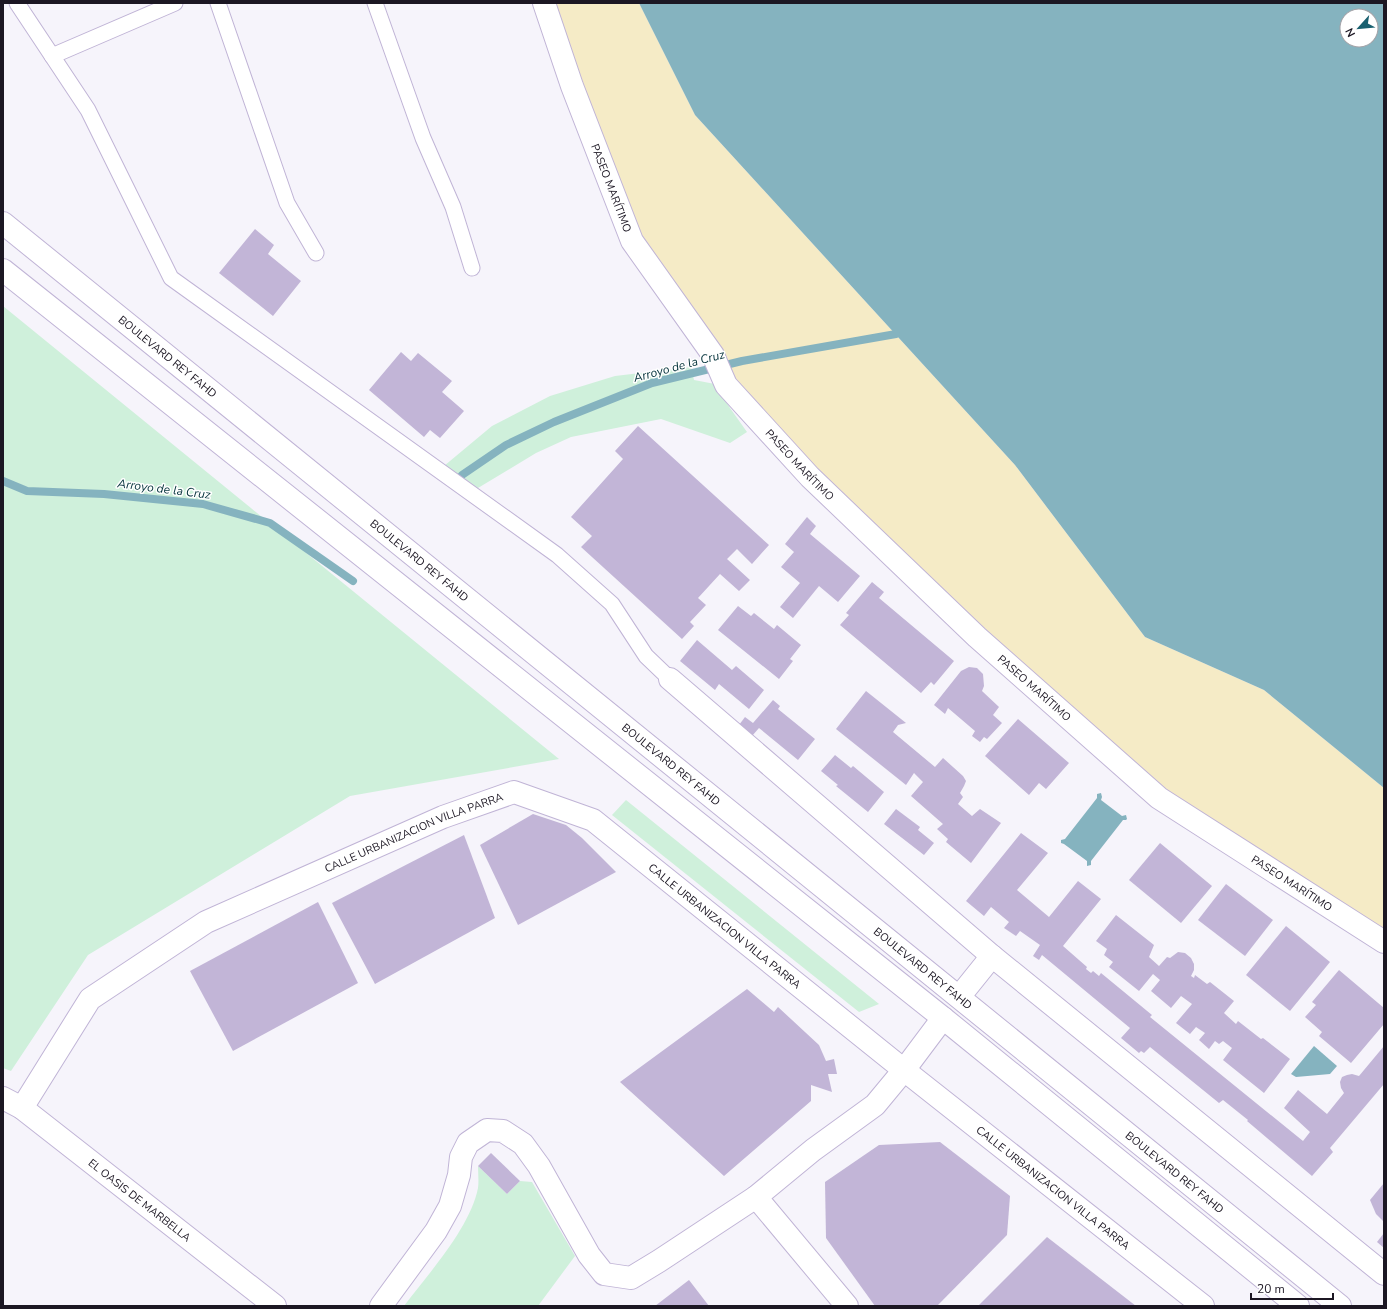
<svg xmlns="http://www.w3.org/2000/svg" width="1387" height="1309" viewBox="0 0 1387 1309" font-family="'Nunito Sans',sans-serif">
  <rect width="100%" height="100%" fill="#f6f4fb"/>
  <g fill="#cff0db">
    <path d="M3 306 559 759 350 796 88 955 11 1071 3 1068Z"/>
    <path d="M691 367 694 380 715 384 730 408 747 432 730 443 661 419 571 437 536 453 473 491 444 466 492 426 550 396 615 376Z"/>
    <path d="M626 800 879 1004 859 1012 612 815Z"/>
    <path d="M478 1166 507 1194 520 1181 532 1182 575 1256 538 1306H404C429 1273 470 1228 478 1188 479 1181 478 1173 478 1166Z"/>
  </g>
  <path fill="#f5ebc6" d="M544 3H639L695 115 1015 465 1145 637 1264 690 1384 788V942L1159 798 726 385 632 241Z"/>
  <g fill="#85b3bf" fill-rule="evenodd">
    <path d="M639 3H1384V788L1264 690 1145 637 1015 465 695 115ZM1347 16H1371V40H1347Z"/>
    <path d="M1101 793 1102 797 1101 800 1122 816 1126 815 1127 819 1126 820H1123L1091 861V865L1087 866V861L1064 844 1061 843V840L1065 839 1097 798V794Z"/>
    <path d="M1314 1046 1337 1066 1330 1074 1296 1077 1291 1074Z"/>
  </g>
  <g fill="none" stroke-linecap="round" stroke-linejoin="round">
    <g stroke="#85b3bf" stroke-width="8">
      <path d="M462 475 506 445 554 422 652 383 742 361 896 334"/>
      <path d="M3 481 27 491 104 494 203 504 270 523 353 581"/>
    </g>
  </g>
  <g fill="#c2b5d7">
    <path d="M255 229 274 245 268 254 301 281 273 316 219 273Z"/>
    <path d="M401 352 411 361 418 353 452 381 442 392 464 411 440 438 430 430 424 437 369 390Z"/>
    <path d="M638 426 769 545 752 564 737 549 727 559 750 580 739 591 720 574 698 598 706 605 690 622 694 626 682 639 581 547 592 536 571 517 623 459 615 451Z"/>
    <path d="M807 517 816 526 810 534 860 576 838 602 819 586 793 618 780 607 800 583 781 567 794 552 785 544Z"/>
    <path d="M872 582 884 592 879 598 954 661 934 685 931 682 921 693 840 625 849 615 846 613Z"/>
    <path d="M738 606 751 616 754 613 774 629 777 625 801 645 790 659 793 661 779 679 718 630Z"/>
    <path d="M697 640 732 670 736 666 764 690 749 709 719 684 715 690 680 661Z"/>
    <path d="M969 667 977 668 983 674 984 686 982 691 999 707 993 715 1002 723 987 739 984 737 980 742 972 736 975 731 948 708 945 714 934 705 961 671Z"/>
    <path d="M866 691 906 723 898 725 893 732 935 767 943 758 963 776 966 781 964 786 960 793 963 797 958 804 972 816 980 809 1001 823 971 863 946 842 948 839 937 829 943 824 911 796 923 782 914 773 906 785 836 729Z"/>
    <path d="M773 700 780 706 778 709 815 739 798 760 759 728 752 736 739 725 745 717 753 723Z"/>
    <path d="M1018 719 1069 763 1046 789 1039 783 1029 795 985 756Z"/>
    <path d="M835 755 851 768 853 766 884 792 868 812 836 786 838 785 821 771Z"/>
    <path d="M896 809 920 827 918 830 934 843 924 855 884 824Z"/>
    <path d="M533 814 566 825 582 838 616 872 518 925 480 845Z"/>
    <path d="M1021 833 1048 853 1017 890 1049 917 1078 881 1101 899 1063 946 1087 967 1086 969 1091 973 1093 971 1099 976 1101 973 1152 1015 1150 1017 1303 1141 1310 1132 1284 1108 1298 1090 1327 1114 1344 1093 1341 1088 1340 1082 1342 1077 1347 1075 1352 1074 1359 1076 1384 1046V1084L1330 1148 1333 1152 1312 1176 1247 1121 1248 1120 1223 1100 1219 1103 1150 1047 1144 1053 1141 1051 1139 1053 1121 1038 1130 1028 1042 955 1039 960 1033 956 1040 945 1020 931 1016 936 1004 928 1009 922 991 907 984 916 966 901Z"/>
    <path d="M464 835 495 918 375 984 332 903Z"/>
    <path d="M1160 843 1212 886 1181 923 1129 880Z"/>
    <path d="M1226 884 1273 920 1245 956 1198 920Z"/>
    <path d="M318 902 358 983 233 1051 190 971Z"/>
    <path d="M1116 915 1154 945 1149 957 1159 966 1167 957 1170 958 1178 952 1185 953 1191 958 1194 964V970L1191 976 1194 978 1195 975 1207 984 1210 982 1234 1001 1224 1013 1236 1024 1238 1021 1261 1039 1263 1038 1290 1059 1264 1093 1223 1060 1232 1048 1223 1041 1219 1044 1215 1041 1209 1049 1199 1040 1205 1033 1196 1027 1190 1034 1176 1023 1192 1004 1181 996 1171 1008 1151 991 1160 980 1153 974 1139 991 1109 967 1113 962 1104 955 1107 949 1096 941Z"/>
    <path d="M1286 926 1330 962 1290 1011 1246 975Z"/>
    <path d="M1339 970 1384 1008V1024L1351 1063 1319 1036 1322 1032 1305 1017 1316 1005 1312 1002Z"/>
    <path d="M747 989 774 1012 778 1007 819 1045 826 1061 834 1059 837 1074H828L832 1092 811 1085V1101L724 1176 620 1082Z"/>
    <path d="M940 1142 1010 1196 1007 1235 937 1306H875L826 1238 825 1182 879 1145Z"/>
    <path d="M491 1153 520 1181 507 1194 478 1166Z"/>
    <path d="M1384 1183V1222L1376 1214 1370 1200Z"/>
    <path d="M1384 1233V1248L1377 1242Z"/>
    <path d="M1047 1237 1136 1306H978Z"/>
    <path d="M689 1280 709 1306H655Z"/>
  </g>
  <g fill="none" stroke-linecap="round" stroke-linejoin="round">
    <defs>
      <g id="lane">
        <path d="M17 3 88 110 171 278 557 555 612 604 646 656 670 679"/>
        <path d="M218 3 287 203 316 253"/>
        <path d="M375 3 423 138 453 207 472 268"/>
        <path d="M52 56 175 3"/>
      </g>
      <g id="street">
        <path id="s1" d="M544 3 572 86 632 241 713 355 726 385 810 477 977 637 1159 798 1384 942"/>
        <path d="M670 679 992 956 1384 1274"/>
        <path d="M959 997 992 956"/>
        <path id="s2" d="M3 1098 22 1108 275 1306"/>
        <path id="s3" d="M22 1108 90 999 206 922 443 817 514 792 593 820 904 1070 1203 1306"/>
        <path d="M756 1197 847 1306"/>
        <path d="M381 1306 436 1231 450 1206 459 1175 461 1157 468 1143 487 1130 503 1131 523 1144 539 1166 589 1255 604 1274 631 1278 659 1261 756 1197 813 1150 875 1105 904 1070 943 1018"/>
      </g>
      <g id="primary">
        <path id="s4" d="M3 223 1340 1306"/>
        <path d="M3 270 943 1018 1298 1306"/>
      </g>
    </defs>
    <use href="#lane" stroke="#c0b4d6" stroke-width="17"/>
    <use href="#street" stroke="#c0b4d6" stroke-width="24"/>
    <use href="#primary" stroke="#c0b4d6" stroke-width="24"/>
    <use href="#lane" stroke="#fff" stroke-width="15"/>
    <use href="#street" stroke="#fff" stroke-width="22"/>
    <use href="#primary" stroke="#fff" stroke-width="22"/>
  </g>
  <g text-anchor="middle" stroke-width="3" stroke-linejoin="round" paint-order="stroke">
    <g font-size="11" fill="#1c1723" stroke="#fff">
      <text dy="4" stroke="none"><textPath href="#s1" startOffset="197">PASEO MARÍTIMO</textPath></text>
      <text dy="4" stroke="none"><textPath href="#s4" startOffset="212">BOULEVARD REY FAHD</textPath></text>
      <text dy="4" stroke="none"><textPath href="#s1" startOffset="535">PASEO MARÍTIMO</textPath></text>
      <text dy="4" stroke="none"><textPath href="#s4" startOffset="536">BOULEVARD REY FAHD</textPath></text>
      <text dy="4" stroke="none"><textPath href="#s1" startOffset="859">PASEO MARÍTIMO</textPath></text>
      <text dy="4" stroke="none"><textPath href="#s4" startOffset="860">BOULEVARD REY FAHD</textPath></text>
      <text dy="4" stroke="none"><textPath href="#s3" startOffset="494">CALLE URBANIZACION VILLA PARRA</textPath></text>
      <text dy="4" stroke="none"><textPath href="#s1" startOffset="1183">PASEO MARÍTIMO</textPath></text>
      <text dy="4" stroke="none"><textPath href="#s3" startOffset="855">CALLE URBANIZACION VILLA PARRA</textPath></text>
      <text dy="4" stroke="none"><textPath href="#s4" startOffset="1184">BOULEVARD REY FAHD</textPath></text>
      <text dy="4" stroke="none"><textPath href="#s4" startOffset="1508">BOULEVARD REY FAHD</textPath></text>
      <text dy="4" stroke="none"><textPath href="#s3" startOffset="1275">CALLE URBANIZACION VILLA PARRA</textPath></text>
      <text dy="4" stroke="none"><textPath href="#s2" startOffset="171">EL OASIS DE MARBELLA</textPath></text>
    </g>
    <g font-size="12" font-style="italic" fill="#023039" stroke="#fff">
      <text transform="translate(679 366) rotate(-15)" y="4">Arroyo de la Cruz</text>
      <text transform="translate(164 489) rotate(7)" y="4">Arroyo de la Cruz</text>
    </g>
  </g>
  <rect width="1387" height="1309" fill="none" stroke="#1c1723" stroke-width="8"/>
  <g transform="translate(1359 28) rotate(243)"><circle r="19" fill="#ffffff" stroke="#a4a2a7"/>
  <path d="M0-3L7 15L0 10L-7 15Z" fill="#196070"/>
  <text y="-6" font-size="11" font-weight="bold" text-anchor="middle" fill="#1c1723">N</text>
  </g>
  <path d="M1251 1293v6h82v-6" fill="none" stroke="#1c1723" stroke-width="2"/>
  <text x="1257" y="1293" font-size="12" fill="#1c1723" stroke="#ffffff" stroke-width="3" paint-order="stroke">20 m</text>
</svg>
